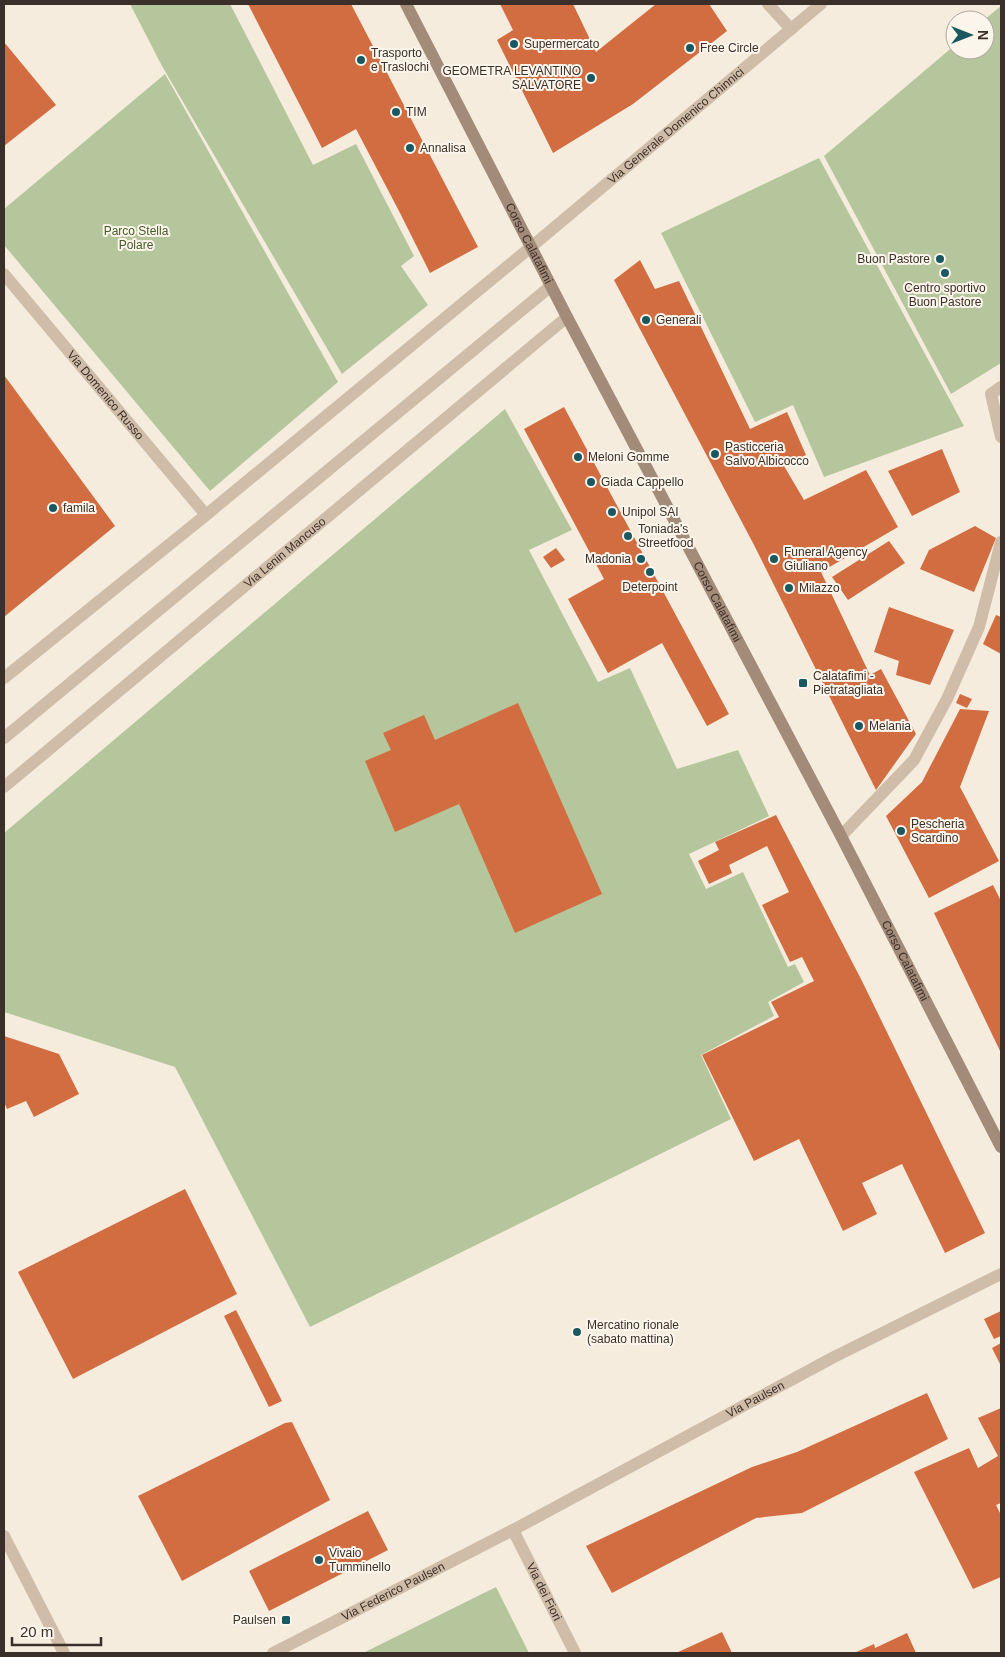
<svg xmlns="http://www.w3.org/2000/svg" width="1005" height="1657" viewBox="0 0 1005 1657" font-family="Helvetica,sans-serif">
  <rect width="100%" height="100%" fill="#f5ecde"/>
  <g fill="#b5c69c">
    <path d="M130 4H230L313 165 356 144 414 256 401 266 428 305 342 374 162 66Z"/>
    <path d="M1001 6V363L951 394 824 156 955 45V50H985L984 20Z"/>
    <path d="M165 74 338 382 210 491 4 245V209Z"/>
    <path d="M819 158 964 426 824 477 793 405 755 422 661 233Z"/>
    <path d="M505 409 572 530 529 550 598 682 630 668 677 769 738 750 769 816 689 854 706 889 743 872 788 967 795 964 804 982 768 1002 774 1016 701 1055 731 1119 310 1327 175 1067 4 1012V833Z"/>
    <path d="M496 1587 529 1653H363Z"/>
  </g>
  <g fill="#d16d41">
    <path d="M248 4H351L478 247 430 273 399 211 356 129 322 148Z"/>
    <path d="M500 4H573L596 52 656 4H709L727 31 633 104 553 153 497 40 513 30Z"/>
    <path d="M4 42 56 105 4 146Z"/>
    <path d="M640 260 655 289 679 281 750 429 787 412 806 455 784 466 804 500 866 470 898 527 821 572 870 675 881 669 916 734 876 790 754 545 614 280Z"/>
    <path d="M4 375 115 526 4 617Z"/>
    <path d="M564 407 729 714 707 726 662 643 608 673 568 599 604 579 524 429Z"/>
    <path d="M942 449 960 492 912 516 888 471Z"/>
    <path d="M975 526 996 538 974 592 920 569 929 550Z"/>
    <path d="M889 541 905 563 848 600 832 577Z"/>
    <path d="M556 548 565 560 551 568 543 557Z"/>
    <path d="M889 607 954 630 930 685 896 675 899 661 874 652Z"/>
    <path d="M996 615 1001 617V654L983 644Z"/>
    <path d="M960 694 972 699 967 708 956 703Z"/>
    <path d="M518 703 602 894 515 933 459 804 395 832 365 761 391 750 383 733 424 715 435 740Z"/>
    <path d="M960 709 989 711 960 787 999 861 929 898 886 816 922 782Z"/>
    <path d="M776 815 862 981 985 1233 945 1253 902 1164 862 1183 877 1214 843 1231 799 1139 754 1161 702 1055 779 1017 771 1002 814 981 802 957 790 962 762 905 789 892 767 846 729 865 732 873 709 884 698 861 719 850 715 842Z"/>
    <path d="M993 885 1001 901V1053L934 913Z"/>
    <path d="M4 1036 59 1054 79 1094 34 1117 26 1101 7 1109 4 1102Z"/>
    <path d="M185 1189 237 1294 73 1379 18 1272Z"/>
    <path d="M236 1310 282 1401 269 1407 224 1316Z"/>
    <path d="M1001 1311V1336L994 1339 984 1319Z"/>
    <path d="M1001 1343V1366L992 1348Z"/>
    <path d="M927 1393 948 1439 802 1513 756 1518 612 1593 586 1546 752 1467 797 1452Z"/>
    <path d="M1001 1408V1503L996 1505 1001 1515V1577L973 1589 914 1472 969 1448 978 1468 998 1456 978 1418Z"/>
    <path d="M292 1422 330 1500 182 1581 138 1496 285 1423Z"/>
    <path d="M368 1511 388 1550 269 1611 249 1571Z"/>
    <path d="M722 1632 732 1653H676Z"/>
    <path d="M907 1633 916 1653H854L874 1644 875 1648Z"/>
  </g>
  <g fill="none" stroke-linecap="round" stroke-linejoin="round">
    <path stroke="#cfbda9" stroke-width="12" d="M768 4 791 29"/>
    <g stroke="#cfbda9" stroke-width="12">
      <path id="s1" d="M531 247 821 4"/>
      <path id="s2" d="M4 274 206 515"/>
      <path d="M1001 387 991 394 1001 437"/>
      <path d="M4 738 551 286"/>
      <path d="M841 836 914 760 947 699 979 627 1001 542"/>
      <path id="s3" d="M513 1530 575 1653"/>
      <path id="s4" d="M273 1653 513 1530 834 1357 1001 1274"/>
    </g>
    <g stroke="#cfbda9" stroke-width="12">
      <path d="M4 678 206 515 531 247"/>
      <path id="s5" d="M4 787 567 317"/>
      <path d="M4 1536 64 1653"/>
    </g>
    <path stroke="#a38b79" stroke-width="12" id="s6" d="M406 4 567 317 841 836 1001 1147"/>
  </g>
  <g fill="#1a5861" stroke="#fcf5ec" stroke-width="2">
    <circle cx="514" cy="44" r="5"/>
    <circle cx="690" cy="48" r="5"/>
    <circle cx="361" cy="60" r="5"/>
    <circle cx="591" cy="78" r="5"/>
    <circle cx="396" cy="112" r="5"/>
    <circle cx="410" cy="148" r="5"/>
    <circle cx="940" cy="259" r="5"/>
    <circle cx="945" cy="273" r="5"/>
    <circle cx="646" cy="320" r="5"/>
    <circle cx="715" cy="454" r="5"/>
    <circle cx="578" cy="457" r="5"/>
    <circle cx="591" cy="482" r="5"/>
    <circle cx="53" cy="508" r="5"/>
    <circle cx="612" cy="512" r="5"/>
    <circle cx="628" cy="536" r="5"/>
    <circle cx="641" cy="559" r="5"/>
    <circle cx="774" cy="559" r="5"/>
    <circle cx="650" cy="572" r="5"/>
    <circle cx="789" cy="588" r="5"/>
    <rect x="798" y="678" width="10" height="10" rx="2.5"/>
    <circle cx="859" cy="726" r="5"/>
    <circle cx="901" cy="831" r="5"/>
    <circle cx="577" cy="1332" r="5"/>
    <circle cx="319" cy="1560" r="5"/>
    <rect x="281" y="1615" width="10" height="10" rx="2.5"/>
  </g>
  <g text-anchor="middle" stroke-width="4" stroke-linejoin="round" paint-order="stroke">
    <g font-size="12" fill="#3b3029" stroke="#fcf5ec" text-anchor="start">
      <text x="524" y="48">Supermercato</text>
      <text x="700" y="52">Free Circle</text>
      <text x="371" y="57">Trasporto<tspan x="371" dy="14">e Traslochi</tspan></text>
      <text x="581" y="75" text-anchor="end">GEOMETRA LEVANTINO<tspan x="581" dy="14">SALVATORE</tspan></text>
      <text x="406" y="116">TIM</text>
      <text x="420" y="152">Annalisa</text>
      <text x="930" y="263" text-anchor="end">Buon Pastore</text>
      <text x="945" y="292" text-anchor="middle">Centro sportivo<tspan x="945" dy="14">Buon Pastore</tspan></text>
      <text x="656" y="324">Generali</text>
      <text x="725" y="451">Pasticceria<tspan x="725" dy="14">Salvo Albicocco</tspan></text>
      <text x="588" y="461">Meloni Gomme</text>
      <text x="601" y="486">Giada Cappello</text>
      <text x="63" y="512">famila</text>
      <text x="622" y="516">Unipol SAI</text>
      <text x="638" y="533">Toniada's<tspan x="638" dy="14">Streetfood</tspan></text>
      <text x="784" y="556">Funeral Agency<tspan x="784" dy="14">Giuliano</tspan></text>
      <text x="631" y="563" text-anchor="end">Madonia</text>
      <text x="650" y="591" text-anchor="middle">Deterpoint</text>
      <text x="799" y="592">Milazzo</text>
      <text x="813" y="680">Calatafimi -<tspan x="813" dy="14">Pietratagliata</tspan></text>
      <text x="869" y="730">Melania</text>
      <text x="911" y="828">Pescheria<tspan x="911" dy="14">Scardino</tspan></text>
      <text x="587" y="1329">Mercatino rionale<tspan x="587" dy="14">(sabato mattina)</tspan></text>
      <text x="329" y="1557">Vivaio<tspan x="329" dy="14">Tumminello</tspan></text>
      <text x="276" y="1624" text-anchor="end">Paulsen</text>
    </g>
    <g font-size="12" fill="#3b3029" stroke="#fcf5ec">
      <text dy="4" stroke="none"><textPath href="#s1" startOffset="189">Via Generale Domenico Chinnici</textPath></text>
      <text dy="4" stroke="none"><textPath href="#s6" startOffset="269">Corso Calatafimi</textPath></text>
      <text dy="4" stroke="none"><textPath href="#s2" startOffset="158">Via Domenico Russo</textPath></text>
      <text dy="4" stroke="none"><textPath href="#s5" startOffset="366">Via Lenin Mancuso</textPath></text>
      <text dy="4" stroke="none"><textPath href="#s6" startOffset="674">Corso Calatafimi</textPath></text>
      <text dy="4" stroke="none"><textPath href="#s6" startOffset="1079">Corso Calatafimi</textPath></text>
      <text dy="4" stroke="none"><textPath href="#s4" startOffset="545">Via Paulsen</textPath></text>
      <text dy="4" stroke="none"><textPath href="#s4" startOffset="135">Via Federico Paulsen</textPath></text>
      <text dy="4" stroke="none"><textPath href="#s3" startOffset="69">Via dei Fiori</textPath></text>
    </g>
    <g font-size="12" fill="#465c2a" stroke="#fcf5ec">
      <text x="136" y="235">Parco Stella<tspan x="136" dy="14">Polare</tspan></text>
    </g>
  </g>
  <rect width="1005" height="1657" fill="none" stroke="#3b3029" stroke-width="10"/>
  <g transform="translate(970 35) rotate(90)"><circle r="24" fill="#fcf5ec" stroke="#afa69e"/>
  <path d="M0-4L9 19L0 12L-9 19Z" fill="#1a5861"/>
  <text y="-8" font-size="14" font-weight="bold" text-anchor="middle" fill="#3b3029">N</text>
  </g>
  <path d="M12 1637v8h89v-8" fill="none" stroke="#3b3029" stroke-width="2.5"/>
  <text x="20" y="1637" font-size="15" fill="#3b3029" stroke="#fcf5ec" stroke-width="4" paint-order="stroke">20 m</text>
</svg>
